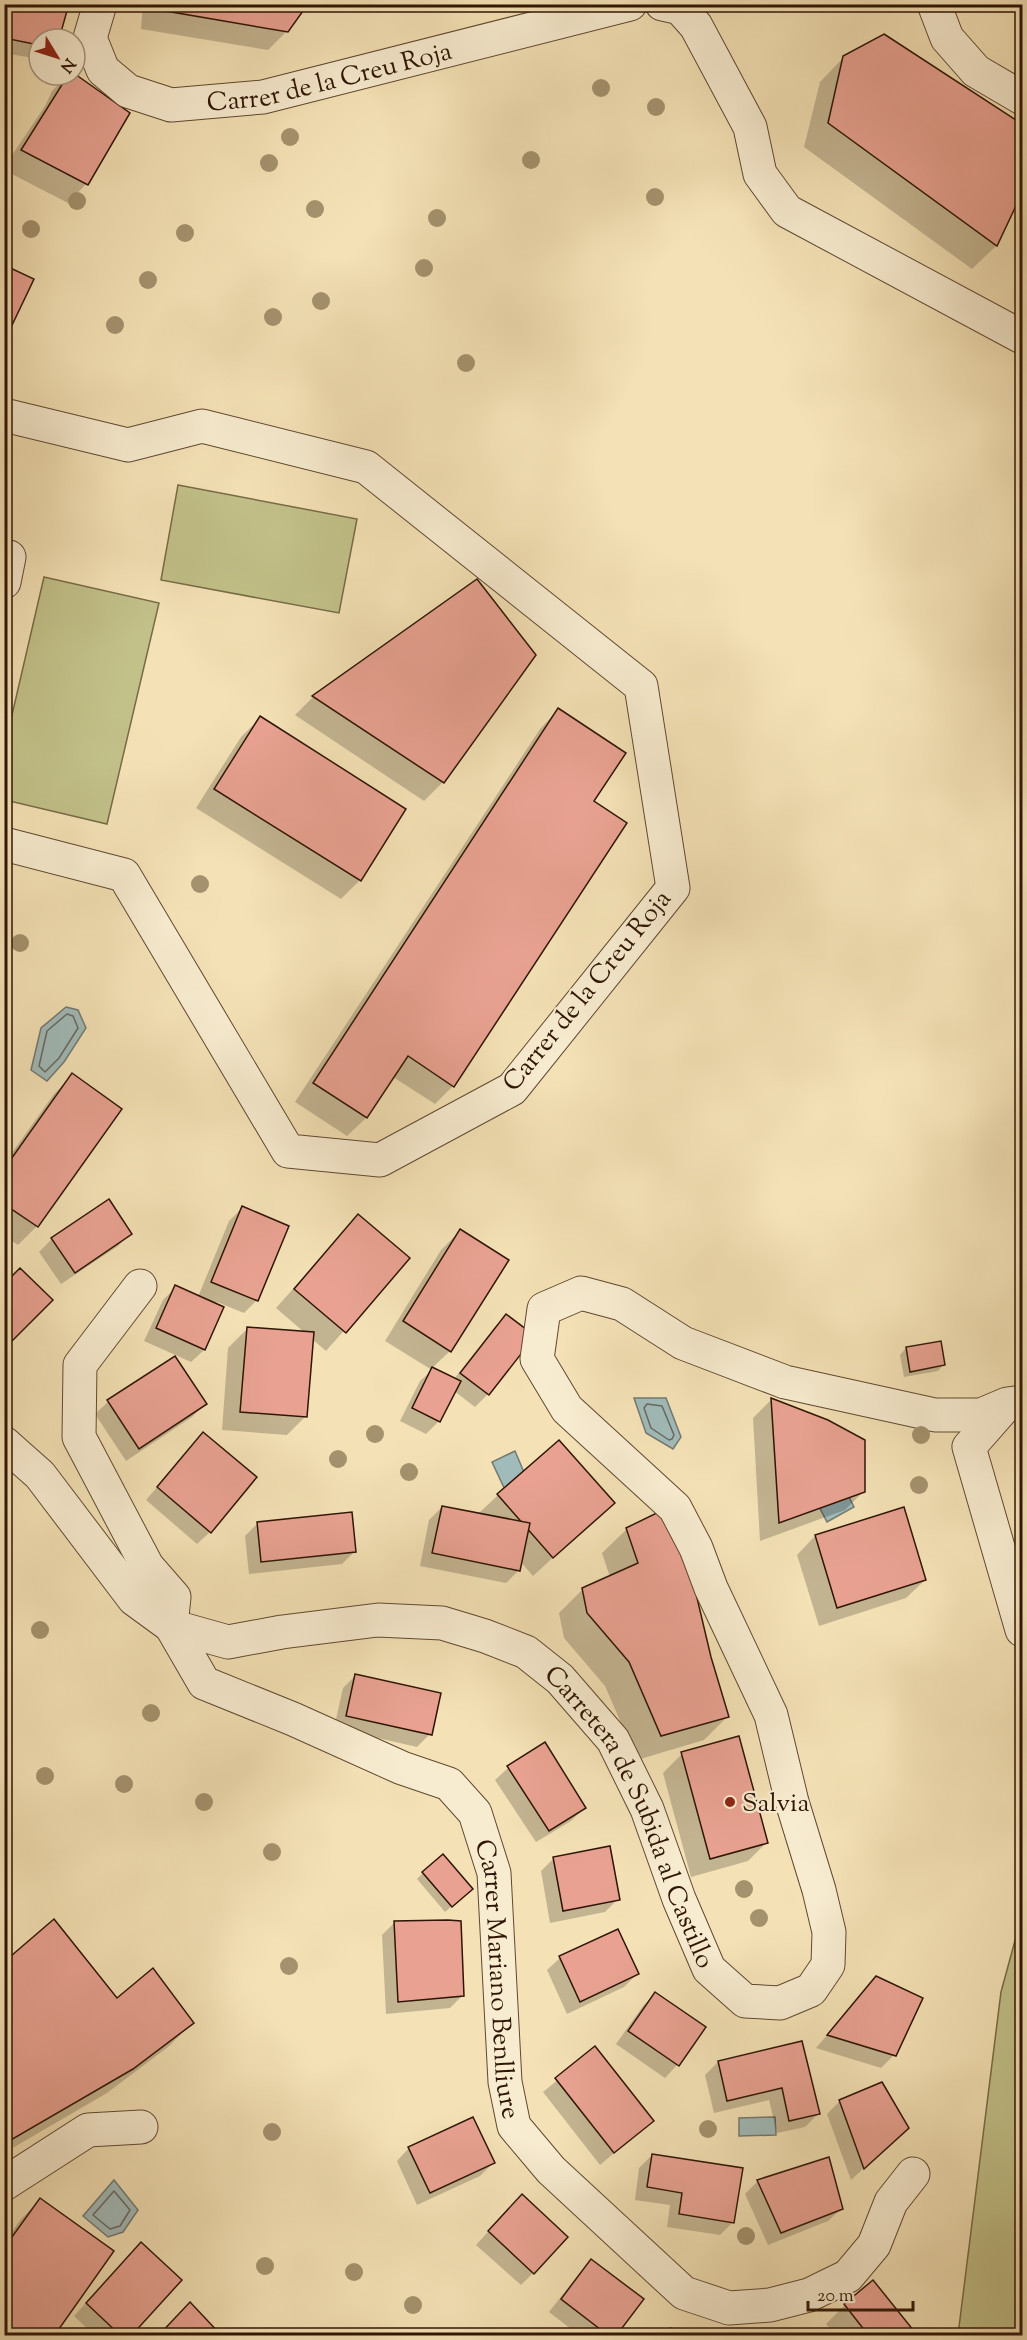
<svg xmlns="http://www.w3.org/2000/svg" width="1027" height="2340" viewBox="0 0 1027 2340" font-family="'Sorts Mill Goudy',serif">
  <rect width="100%" height="100%" fill="#f4e2b6"/>
  <filter id="stains"><feTurbulence type="fractalNoise" baseFrequency=".00333" numOctaves="4"/><feColorMatrix values="0 0 0 0 .2 0 0 0 0 .09 0 0 0 0 .02 0 0 0 .5 -.17"/></filter>
  <radialGradient id="worn" r=".72"><stop offset=".6" stop-color="#630" stop-opacity="0"/><stop offset="1" stop-color="#630" stop-opacity=".3"/></radialGradient>
  <g fill="#c2c189" stroke="#786b47" stroke-width="1.5">
    <path d="M178 485 357 519 339 613 161 580Z"/>
    <path d="M44 577 159 603 107 824 5 800V745Z"/>
    <path d="M1022 1915V2335H958L1001 1992Z"/>
  </g>
  <g fill="#a1bbba" stroke="#737972" stroke-width="1.5">
    <path d="M66 1007 78 1010 86 1028 64 1062 47 1081 31 1070 41 1028Z"/>
    <path d="M634 1398H666L681 1437 673 1449 646 1433Z"/>
    <path d="M515 1451 529 1484 507 1494 492 1462Z"/>
    <path d="M840 1479 854 1507 827 1522 812 1493Z"/>
    <path d="M775 2117 776 2135 739 2136V2118Z"/>
    <path d="M114 2180 138 2210 123 2232 108 2237 83 2216Z"/>
  </g>
  <g fill="#0003">
    <path d="M4 4 58 39H39V59L4 53Z"/>
    <path d="M143 4H307L287 31 268 50 141 29Z"/>
    <path d="M884 35 1022 126V189L996 246 972 269 804 147 820 82 844 57Z"/>
    <path d="M68 75 128 113 86 184 68 203 4 170V167L45 106 52 91Z"/>
    <path d="M476 582 534 655 443 782 424 801 295 715 313 697Z"/>
    <path d="M558 710 592 802 453 1086 435 1104 393 1077 366 1118 347 1136 295 1102 540 729Z"/>
    <path d="M260 718 360 880 341 899 196 808 241 737Z"/>
    <path d="M73 1075 120 1109 37 1226 18 1245 4 1236V1164L54 1094Z"/>
    <path d="M242 1208 257 1300 244 1313 217 1302 215 1304 222 1307 204 1350 191 1362 144 1341 163 1300 176 1287 198 1297 229 1221Z"/>
    <path d="M358 1216 408 1258 326 1351 312 1339 306 1416 287 1435 222 1430 228 1348 247 1329 305 1333 276 1308Z"/>
    <path d="M460 1231 450 1351 432 1368 454 1379 494 1328 506 1316 533 1336 488 1394 475 1407 454 1391 439 1421 426 1434 400 1421 420 1381 432 1370 385 1341 441 1250Z"/>
    <path d="M130 1233 118 1246 61 1284 39 1252 52 1239Z"/>
    <path d="M906 1348 944 1364 938 1371 904 1377 900 1355Z"/>
    <path d="M771 1400 864 1491 845 1510 760 1541 753 1418Z"/>
    <path d="M108 1402 205 1404 192 1417 126 1461 95 1414Z"/>
    <path d="M203 1434 210 1532 197 1544 146 1500Z"/>
    <path d="M498 1495 612 1503 533 1576 520 1561 519 1570 506 1583 420 1566 429 1520 442 1507 478 1514Z"/>
    <path d="M258 1523 355 1551 342 1564 249 1574 245 1536Z"/>
    <path d="M627 1529 709 1657 728 1716 704 1740 637 1760 605 1686 564 1638 559 1613 583 1589 610 1577 602 1553Z"/>
    <path d="M815 1536 925 1580 906 1598 819 1626 797 1555Z"/>
    <path d="M355 1676 430 1734 417 1747 334 1728 343 1688Z"/>
    <path d="M544 1744 584 1808 571 1821 536 1842 495 1780 508 1768Z"/>
    <path d="M682 1754 767 1842 748 1861 691 1877 663 1773Z"/>
    <path d="M554 1858 618 1899 605 1912 550 1923 541 1871Z"/>
    <path d="M423 1873 465 1895 445 1912 417 1879Z"/>
    <path d="M395 1922 463 1995 450 2008 386 2014 382 1935Z"/>
    <path d="M560 1958 637 1974 624 1987 567 2014 547 1970Z"/>
    <path d="M4 1964 117 2000 192 2023 168 2047 107 2093 4 2153Z"/>
    <path d="M876 1978 894 2055 881 2068 816 2048Z"/>
    <path d="M656 1994 704 2028 677 2065 665 2078 616 2044 643 2006Z"/>
    <path d="M801 2043 818 2114 805 2127 777 2133 769 2100 714 2113 705 2075 718 2062Z"/>
    <path d="M595 2049 652 2121 600 2165 543 2092Z"/>
    <path d="M840 2101 894 2140 851 2180 827 2114Z"/>
    <path d="M409 2148 493 2163 480 2176 417 2205 397 2161Z"/>
    <path d="M652 2155 733 2222 720 2235 667 2227 670 2205 635 2200 639 2168Z"/>
    <path d="M758 2181 841 2209 828 2221 768 2245 745 2194Z"/>
    <path d="M40 2200 52 2336H4V2243L21 2219Z"/>
    <path d="M509 2209 533 2273 521 2285 476 2245Z"/>
    <path d="M128 2257 129 2336H95L74 2316Z"/>
    <path d="M591 2261 614 2336H580L549 2312 579 2274Z"/>
    <path d="M845 2305 916 2336H836L826 2324Z"/>
  </g>
  <g fill="none" stroke-linecap="round" stroke-linejoin="round">
    <g stroke="#686860" stroke-width="1.5">
      <path d="M67 1014 73 1016 78 1028 59 1058 45 1072 39 1066 47 1031Z"/>
      <path d="M647 1404 662 1406 674 1435 672 1439 669 1440 651 1428 644 1408Z"/>
      <path d="M114 2191 130 2210 120 2226 110 2229 93 2215Z"/>
    </g>
  </g>
  <g fill="#e9a292" stroke="#2f1505" stroke-width="1.5">
    <path d="M4 4H69L59 39H39V45L4 38Z"/>
    <path d="M160 4H308L288 32 160 10Z"/>
    <path d="M884 34 1022 124V193L997 246 828 123 843 56Z"/>
    <path d="M75 74 130 113 88 185 21 150 68 75Z"/>
    <path d="M4 265 34 279 4 342Z"/>
    <path d="M477 579 536 655 444 783 312 696Z"/>
    <path d="M558 708 626 753 594 801 627 823 454 1087 408 1056 367 1118 313 1083Z"/>
    <path d="M260 716 406 809 361 881 214 789Z"/>
    <path d="M72 1073 122 1109 38 1227 4 1204V1169Z"/>
    <path d="M109 1199 132 1234 75 1273 51 1238Z"/>
    <path d="M242 1206 289 1226 258 1301 211 1282Z"/>
    <path d="M358 1214 410 1258 346 1333 294 1289Z"/>
    <path d="M460 1229 509 1260 451 1352 403 1321Z"/>
    <path d="M20 1268 53 1300 4 1349V1284Z"/>
    <path d="M175 1285 224 1307 205 1350 156 1328Z"/>
    <path d="M506 1314 535 1336 489 1395 460 1373Z"/>
    <path d="M247 1327 314 1332 307 1417 240 1412Z"/>
    <path d="M941 1341 945 1365 910 1372 906 1347Z"/>
    <path d="M175 1356 207 1404 139 1449 107 1400Z"/>
    <path d="M432 1367 461 1381 440 1422 412 1408Z"/>
    <path d="M771 1398 828 1420 865 1440V1492L779 1523Z"/>
    <path d="M203 1432 257 1477 211 1533 157 1487Z"/>
    <path d="M559 1440 615 1503 553 1558 497 1494Z"/>
    <path d="M442 1506 530 1523 520 1571 432 1553Z"/>
    <path d="M904 1507 926 1580 837 1608 815 1535Z"/>
    <path d="M667 1508 684 1543 711 1657 729 1717 661 1736 629 1662 587 1613 582 1588 638 1563 626 1528Z"/>
    <path d="M352 1512 356 1552 261 1562 257 1522Z"/>
    <path d="M355 1674 441 1693 432 1735 346 1716Z"/>
    <path d="M739 1736 768 1843 710 1859 681 1752Z"/>
    <path d="M545 1742 586 1808 549 1831 507 1766Z"/>
    <path d="M610 1846 620 1900 563 1911 553 1857Z"/>
    <path d="M443 1854 473 1889 452 1907 422 1872Z"/>
    <path d="M54 1919 117 1998 153 1968 194 2023 133 2069 4 2144V1962Z"/>
    <path d="M448 1920 461 1921 464 1996 398 2002 394 1921Z"/>
    <path d="M618 1929 639 1974 580 2002 559 1956Z"/>
    <path d="M876 1976 923 1998 896 2056 827 2035Z"/>
    <path d="M655 1992 706 2027 679 2066 628 2031Z"/>
    <path d="M802 2041 820 2114 789 2121 782 2088 727 2101 718 2061Z"/>
    <path d="M595 2046 654 2121 614 2153 555 2078Z"/>
    <path d="M882 2082 909 2128 864 2169 839 2100Z"/>
    <path d="M473 2117 495 2163 430 2193 408 2147Z"/>
    <path d="M652 2154 743 2168 734 2223 679 2214 682 2193 647 2187Z"/>
    <path d="M829 2157 843 2209 781 2233 757 2180Z"/>
    <path d="M522 2194 568 2237 534 2274 488 2231Z"/>
    <path d="M40 2198 114 2251 54 2336H13L4 2330V2248Z"/>
    <path d="M141 2242 182 2280 131 2336H121L86 2303Z"/>
    <path d="M591 2259 644 2299 616 2336H609L561 2299Z"/>
    <path d="M873 2280 918 2336H869L844 2304Z"/>
    <path d="M190 2302 222 2336H158Z"/>
    <path d="M670 2328 693 2336H667Z"/>
  </g>
  <g fill="none" stroke-linecap="round" stroke-linejoin="round">
    <defs>
      <g id="minor">
        <path id="s1" d="M100 4 90 38 103 70 128 91 171 105 263 97 630 4"/>
        <path d="M662 4 680 8 696 26 750 127 760 174 787 211 1022 337"/>
        <path d="M934 4 947 38 976 71 1022 98"/>
        <path d="M4 415 128 445 202 426 366 467 641 686 673 888 512 1089 380 1160 288 1151 124 875 4 844"/>
        <path d="M4 582 9 557"/>
        <path id="s2" d="M140 1286 80 1365 79 1437 147 1566 174 1597 171 1626 204 1683 293 1719 402 1768 449 1784 475 1813 494 1873 505 2082 514 2126 551 2170 684 2293 729 2308 770 2305 809 2295 848 2276 874 2245 891 2202 913 2174"/>
        <path d="M1006 1405 969 1447 1022 1630"/>
        <path id="s3" d="M4 1443 40 1475 134 1599 171 1626 228 1642 282 1632 378 1620 442 1623 485 1636 526 1652 560 1679 613 1740 647 1809 679 1899 709 1969 745 2001 780 2003 811 1990 828 1965 829 1932 819 1890 792 1802 771 1715 711 1588 696 1548 675 1508 567 1409 537 1359 544 1309 581 1293 622 1304 683 1343 785 1382 935 1415H981L1007 1404 1022 1402"/>
        <path d="M4 2184 88 2130 141 2127"/>
      </g>
    </defs>
    <use href="#minor" stroke="#604831" stroke-width="35"/>
    <use href="#minor" stroke="#f8ecd0" stroke-width="33"/>
  </g>
  <g fill="#a4926e">
    <circle cx="601" cy="88" r="9"/>
    <circle cx="656" cy="107" r="9"/>
    <circle cx="290" cy="137" r="9"/>
    <circle cx="531" cy="160" r="9"/>
    <circle cx="269" cy="163" r="9"/>
    <circle cx="655" cy="197" r="9"/>
    <circle cx="77" cy="201" r="9"/>
    <circle cx="315" cy="209" r="9"/>
    <circle cx="437" cy="218" r="9"/>
    <circle cx="31" cy="229" r="9"/>
    <circle cx="185" cy="233" r="9"/>
    <circle cx="424" cy="268" r="9"/>
    <circle cx="148" cy="280" r="9"/>
    <circle cx="321" cy="301" r="9"/>
    <circle cx="273" cy="317" r="9"/>
    <circle cx="115" cy="325" r="9"/>
    <circle cx="466" cy="363" r="9"/>
    <circle cx="200" cy="884" r="9"/>
    <circle cx="20" cy="943" r="9"/>
    <circle cx="375" cy="1434" r="9"/>
    <circle cx="921" cy="1435" r="9"/>
    <circle cx="338" cy="1459" r="9"/>
    <circle cx="409" cy="1472" r="9"/>
    <circle cx="919" cy="1485" r="9"/>
    <circle cx="40" cy="1630" r="9"/>
    <circle cx="151" cy="1713" r="9"/>
    <circle cx="45" cy="1776" r="9"/>
    <circle cx="124" cy="1784" r="9"/>
    <circle cx="204" cy="1802" r="9"/>
    <circle cx="272" cy="1852" r="9"/>
    <circle cx="744" cy="1889" r="9"/>
    <circle cx="759" cy="1918" r="9"/>
    <circle cx="289" cy="1966" r="9"/>
    <circle cx="708" cy="2129" r="9"/>
    <circle cx="272" cy="2132" r="9"/>
    <circle cx="746" cy="2236" r="9"/>
    <circle cx="265" cy="2266" r="9"/>
    <circle cx="354" cy="2272" r="9"/>
    <circle cx="413" cy="2305" r="9"/>
  </g>
  <circle fill="#8f2418" stroke="#f8ecd0" stroke-width="2" cx="730" cy="1802" r="6"/>
  <g text-anchor="middle" stroke-width="4.5" stroke-linejoin="round" paint-order="stroke">
    <g font-size="26" fill="#2f1505" stroke="#f8ecd0">
      <text dy="9" stroke="none"><textPath href="#s1" startOffset="309">Carrer de la Creu Roja</textPath></text>
      <text transform="translate(586 990) rotate(-51)" y="9">Carrer de la Creu Roja</text>
      <text dy="9" stroke="none"><textPath href="#s3" startOffset="813">Carretera de Subida al Castillo</textPath></text>
      <text dy="9" stroke="none"><textPath href="#s2" startOffset="926">Carrer Mariano Benlliure</textPath></text>
    </g>
    <g font-size="26" fill="#2f1505" stroke="#f8ecd0" text-anchor="start">
      <text x="742" y="1811">Salvia</text>
    </g>
  </g>
  <rect width="1027" height="2340" fill="none" stroke="#f4e2b6" stroke-width="24"/>
  <rect x="6" y="6" width="1015" height="2328" fill="none" stroke="#2f1505" stroke-width="3"/>
  <rect x="12" y="12" width="1003" height="2316" fill="none" stroke="#2f1505" stroke-width="1.5"/>
  <g transform="translate(57 57) rotate(128)"><circle r="28" fill="#f8ecd0" stroke="#a8967f" stroke-width="1.5"/>
  <path d="M0-4.5L10 22L0 15L-10 22Z" fill="#8f2418"/>
  <text y="-9" font-size="16" font-weight="bold" text-anchor="middle" fill="#2f1505">N</text>
  </g>
  <path d="M808 2301v9h105v-9" fill="none" stroke="#2f1505" stroke-width="3"/>
  <text x="817" y="2301" font-size="18" fill="#2f1505" stroke="#f8ecd0" stroke-width="4.5" paint-order="stroke">20 m</text>
  <rect width="100%" height="100%" filter="url(#stains)"/>
  <rect width="100%" height="100%" fill="url(#worn)"/>
</svg>
